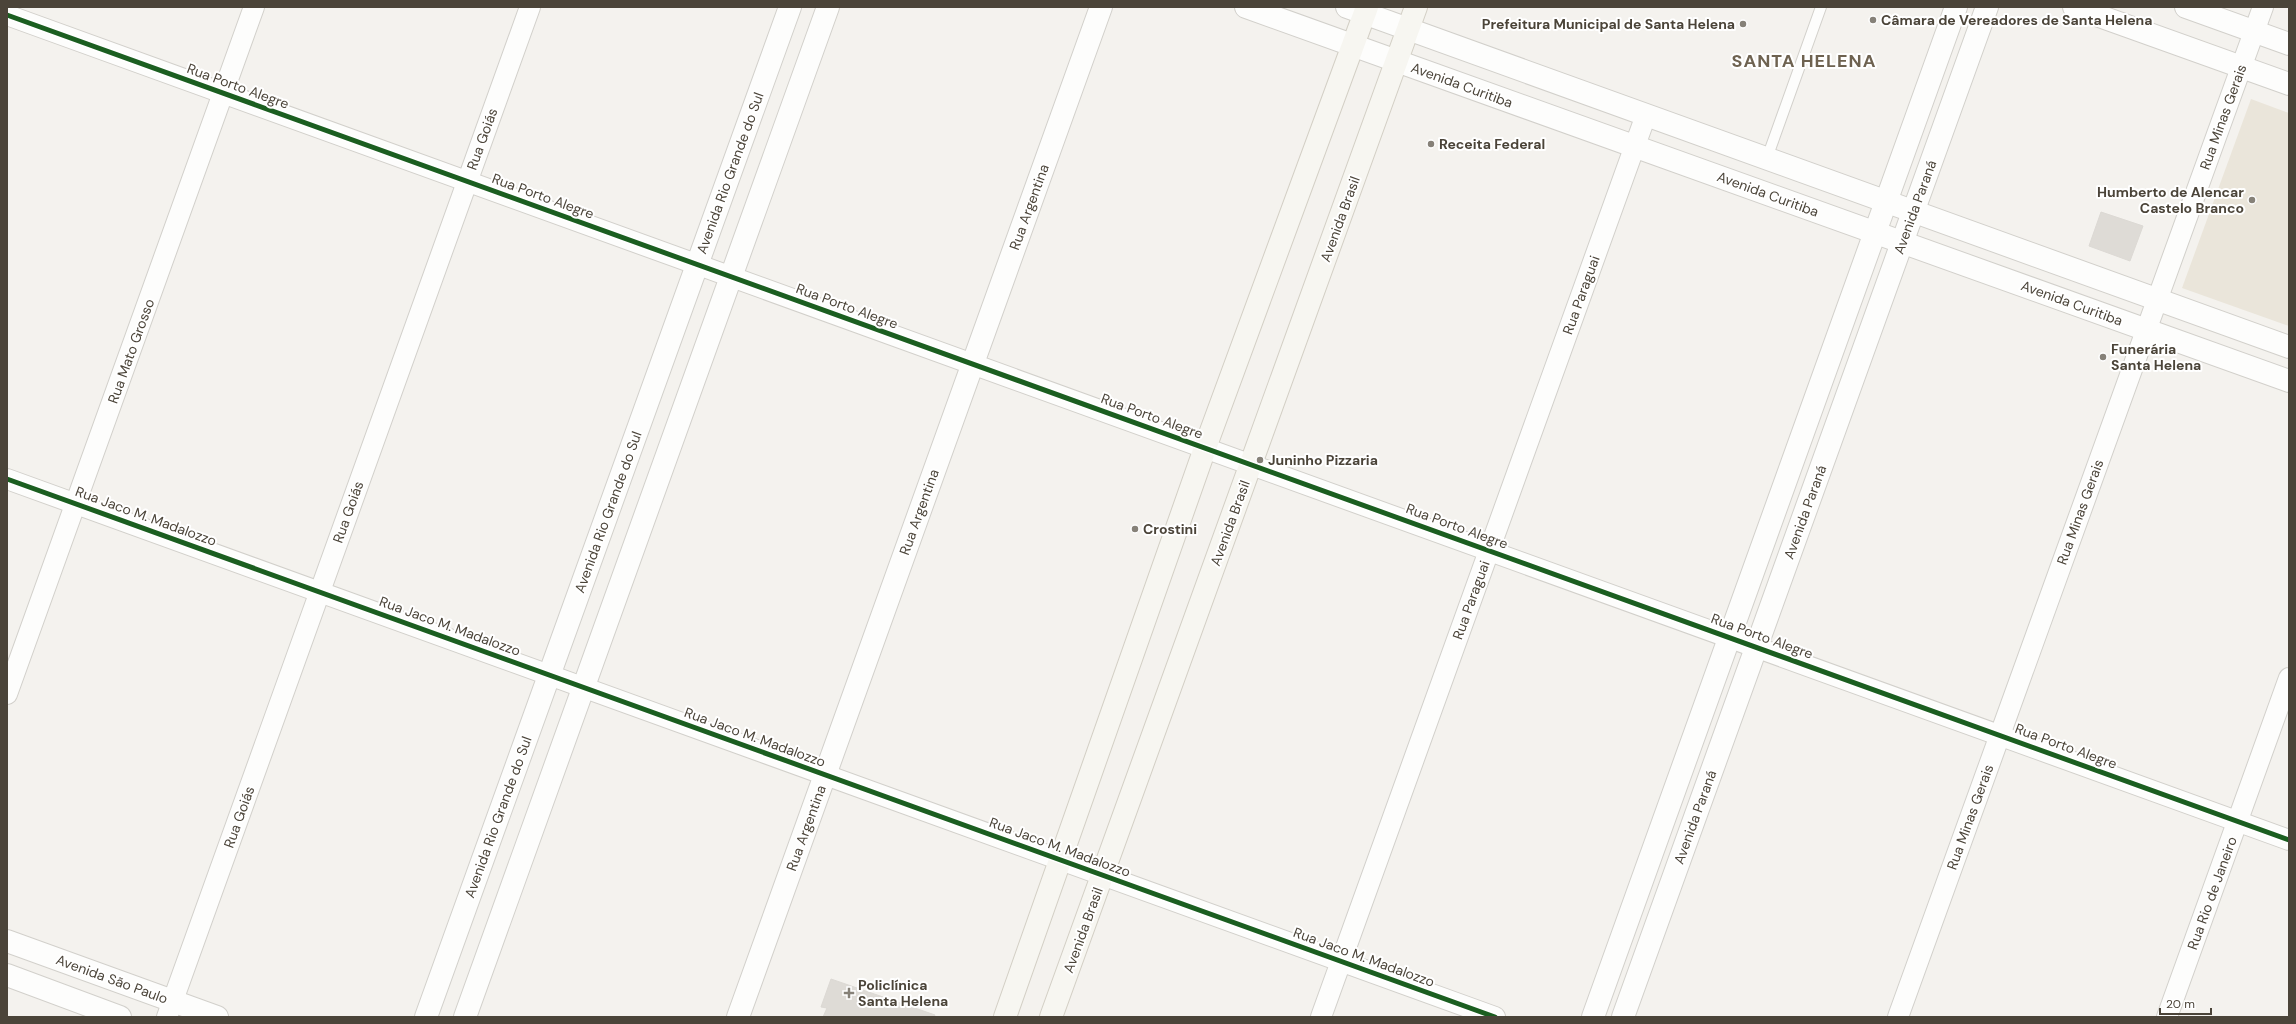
<svg xmlns="http://www.w3.org/2000/svg" width="2296" height="1024" viewBox="0 0 2296 1024" font-family="'DM Sans',sans-serif">
  <rect width="100%" height="100%" fill="#f4f2ee"/>
  <path fill="#eae5da" d="M2251 99 2289 113V326L2182 288Z"/>
  <g fill="#dedbd6" stroke="#dcd9d4">
    <path d="M2101 212 2143 226 2130 261 2089 246Z"/>
    <path d="M831 979 935 1015 934 1017H823L827 1008 821 1007Z"/>
  </g>
  <g fill="none" stroke-linecap="round" stroke-linejoin="round">
    <defs>
      <path id="service" d="M1767 158 1821 7"/>
      <g id="minor">
        <path d="M7 15 2289 840"/>
        <path d="M7 479 1495 1017"/>
        <path d="M7 694 254 7"/>
        <path d="M167 1017 530 7"/>
        <path d="M1321 1017 1646 115"/>
        <path d="M1898 1017 2263 7"/>
        <path d="M2167 1017 2289 678"/>
      </g>
      <g id="tertiary">
        <path d="M1246 7 2289 381"/>
        <path d="M1347 7 2289 347"/>
        <path d="M2074 7 2289 84"/>
        <path d="M2186 7 2289 44"/>
        <path d="M7 941 217 1017"/>
        <path d="M7 975 120 1017"/>
        <path d="M426 1017 790 7"/>
        <path d="M465 1017 828 7"/>
        <path d="M738 1017 1101 7"/>
        <path d="M1593 1017 1956 7"/>
        <path d="M1623 1017 1987 7"/>
      </g>
      <g id="secondary">
        <path d="M1005 1017 1210 434 1367 7"/>
        <path d="M1051 1017 1416 7"/>
      </g>
    </defs>
    <use href="#service" stroke="#d2d0cb" stroke-width="12"/>
    <use href="#minor" stroke="#d2d0cb" stroke-width="22"/>
    <use href="#tertiary" stroke="#d2d0cb" stroke-width="24"/>
    <use href="#secondary" stroke="#d3cfc5" stroke-width="24"/>
    <use href="#service" stroke="#fdfdfc" stroke-width="10"/>
    <use href="#minor" stroke="#fdfdfc" stroke-width="20"/>
    <use href="#tertiary" stroke="#fdfdfc" stroke-width="22"/>
    <use href="#secondary" stroke="#f7f6f1" stroke-width="22"/>
    <defs>
      <g id="cycleway">
        <path d="M7 15 2289 840"/>
        <path d="M7 479 1495 1017"/>
      </g>
    </defs>
    <use href="#cycleway" stroke="#fff" stroke-width="8"/>
    <use href="#cycleway" stroke="#1b5e20" stroke-width="5"/>
  </g>
  <g fill="#868178" stroke="#fff" stroke-width="1.5">
    <circle cx="1873" cy="20" r="4"/>
    <circle cx="1743" cy="24" r="4"/>
    <circle cx="1431" cy="144" r="4"/>
    <circle cx="2252" cy="200" r="4"/>
    <circle cx="2103" cy="357" r="4"/>
    <circle cx="1260" cy="460" r="4"/>
    <circle cx="1135" cy="529" r="4"/>
    <path d="M847 987h4v4h4v4h-4v4h-4v-4h-4v-4h4z"/>
  </g>
  <g text-anchor="middle" stroke-width="4" stroke-linejoin="round" paint-order="stroke">
    <g font-size="14" font-weight="bold" fill="#4b4439" stroke="#fff" text-anchor="start">
      <text x="1881" y="25">Câmara de Vereadores de Santa Helena</text>
      <text x="1735" y="29" text-anchor="end">Prefeitura Municipal de Santa Helena</text>
      <text x="1439" y="149">Receita Federal</text>
      <text x="2244" y="197" text-anchor="end">Humberto de Alencar<tspan x="2244" dy="16">Castelo Branco</tspan></text>
      <text x="2111" y="354">Funerária<tspan x="2111" dy="16">Santa Helena</tspan></text>
      <text x="1268" y="465">Juninho Pizzaria</text>
      <text x="1143" y="534">Crostini</text>
      <text x="858" y="990">Policlínica<tspan x="858" dy="16">Santa Helena</tspan></text>
    </g>
    <g font-size="14" fill="#4b4439" stroke="#fff">
      <text transform="translate(1462 85) rotate(20)" y="5">Avenida Curitiba</text>
      <text transform="translate(238 86) rotate(20)" y="5">Rua Porto Alegre</text>
      <text transform="translate(2223 117) rotate(-70)" y="5">Rua Minas Gerais</text>
      <text transform="translate(482 139) rotate(-70)" y="5">Rua Goiás</text>
      <text transform="translate(730 173) rotate(-70)" y="5">Avenida Rio Grande do Sul</text>
      <text transform="translate(1768 194) rotate(20)" y="5">Avenida Curitiba</text>
      <text transform="translate(543 196) rotate(20)" y="5">Rua Porto Alegre</text>
      <text transform="translate(1029 207) rotate(-70)" y="5">Rua Argentina</text>
      <text transform="translate(1915 207) rotate(-70)" y="5">Avenida Paraná</text>
      <text transform="translate(1340 219) rotate(-70)" y="5">Avenida Brasil</text>
      <text transform="translate(1581 295) rotate(-70)" y="5">Rua Paraguai</text>
      <text transform="translate(2072 303) rotate(20)" y="5">Avenida Curitiba</text>
      <text transform="translate(847 306) rotate(20)" y="5">Rua Porto Alegre</text>
      <text transform="translate(131 351) rotate(-70)" y="5">Rua Mato Grosso</text>
      <text transform="translate(1152 416) rotate(20)" y="5">Rua Porto Alegre</text>
      <text transform="translate(348 512) rotate(-70)" y="5">Rua Goiás</text>
      <text transform="translate(608 512) rotate(-70)" y="5">Avenida Rio Grande do Sul</text>
      <text transform="translate(919 512) rotate(-70)" y="5">Rua Argentina</text>
      <text transform="translate(1805 512) rotate(-70)" y="5">Avenida Paraná</text>
      <text transform="translate(2080 512) rotate(-70)" y="5">Rua Minas Gerais</text>
      <text transform="translate(146 516) rotate(20)" y="5">Rua Jaco M. Madalozzo</text>
      <text transform="translate(1230 523) rotate(-70)" y="5">Avenida Brasil</text>
      <text transform="translate(1457 526) rotate(20)" y="5">Rua Porto Alegre</text>
      <text transform="translate(1471 600) rotate(-70)" y="5">Rua Paraguai</text>
      <text transform="translate(450 626) rotate(20)" y="5">Rua Jaco M. Madalozzo</text>
      <text transform="translate(1762 636) rotate(20)" y="5">Rua Porto Alegre</text>
      <text transform="translate(755 737) rotate(20)" y="5">Rua Jaco M. Madalozzo</text>
      <text transform="translate(2066 746) rotate(20)" y="5">Rua Porto Alegre</text>
      <text transform="translate(239 817) rotate(-70)" y="5">Rua Goiás</text>
      <text transform="translate(498 817) rotate(-70)" y="5">Avenida Rio Grande do Sul</text>
      <text transform="translate(1695 817) rotate(-70)" y="5">Avenida Paraná</text>
      <text transform="translate(1970 817) rotate(-70)" y="5">Rua Minas Gerais</text>
      <text transform="translate(806 828) rotate(-70)" y="5">Rua Argentina</text>
      <text transform="translate(1060 847) rotate(20)" y="5">Rua Jaco M. Madalozzo</text>
      <text transform="translate(2212 893) rotate(-70)" y="5">Rua Rio de Janeiro</text>
      <text transform="translate(1083 930) rotate(-70)" y="5">Avenida Brasil</text>
      <text transform="translate(1364 957) rotate(20)" y="5">Rua Jaco M. Madalozzo</text>
      <text transform="translate(112 979) rotate(20)" y="5">Avenida São Paulo</text>
    </g>
    <g font-size="18" font-weight="bold" letter-spacing="1" fill="#6e6250" stroke="#fff">
      <text x="1804" y="67">SANTA HELENA</text>
    </g>
  </g>
  <rect width="2296" height="1024" fill="none" stroke="#4b4439" stroke-width="16"/>
  <path d="M2160 1008v6h51v-6" fill="none" stroke="#4b4439" stroke-width="2"/>
  <text x="2166" y="1008" font-size="12" fill="#4b4439" stroke="#ffffff" stroke-width="3" paint-order="stroke">20 m</text>
</svg>
